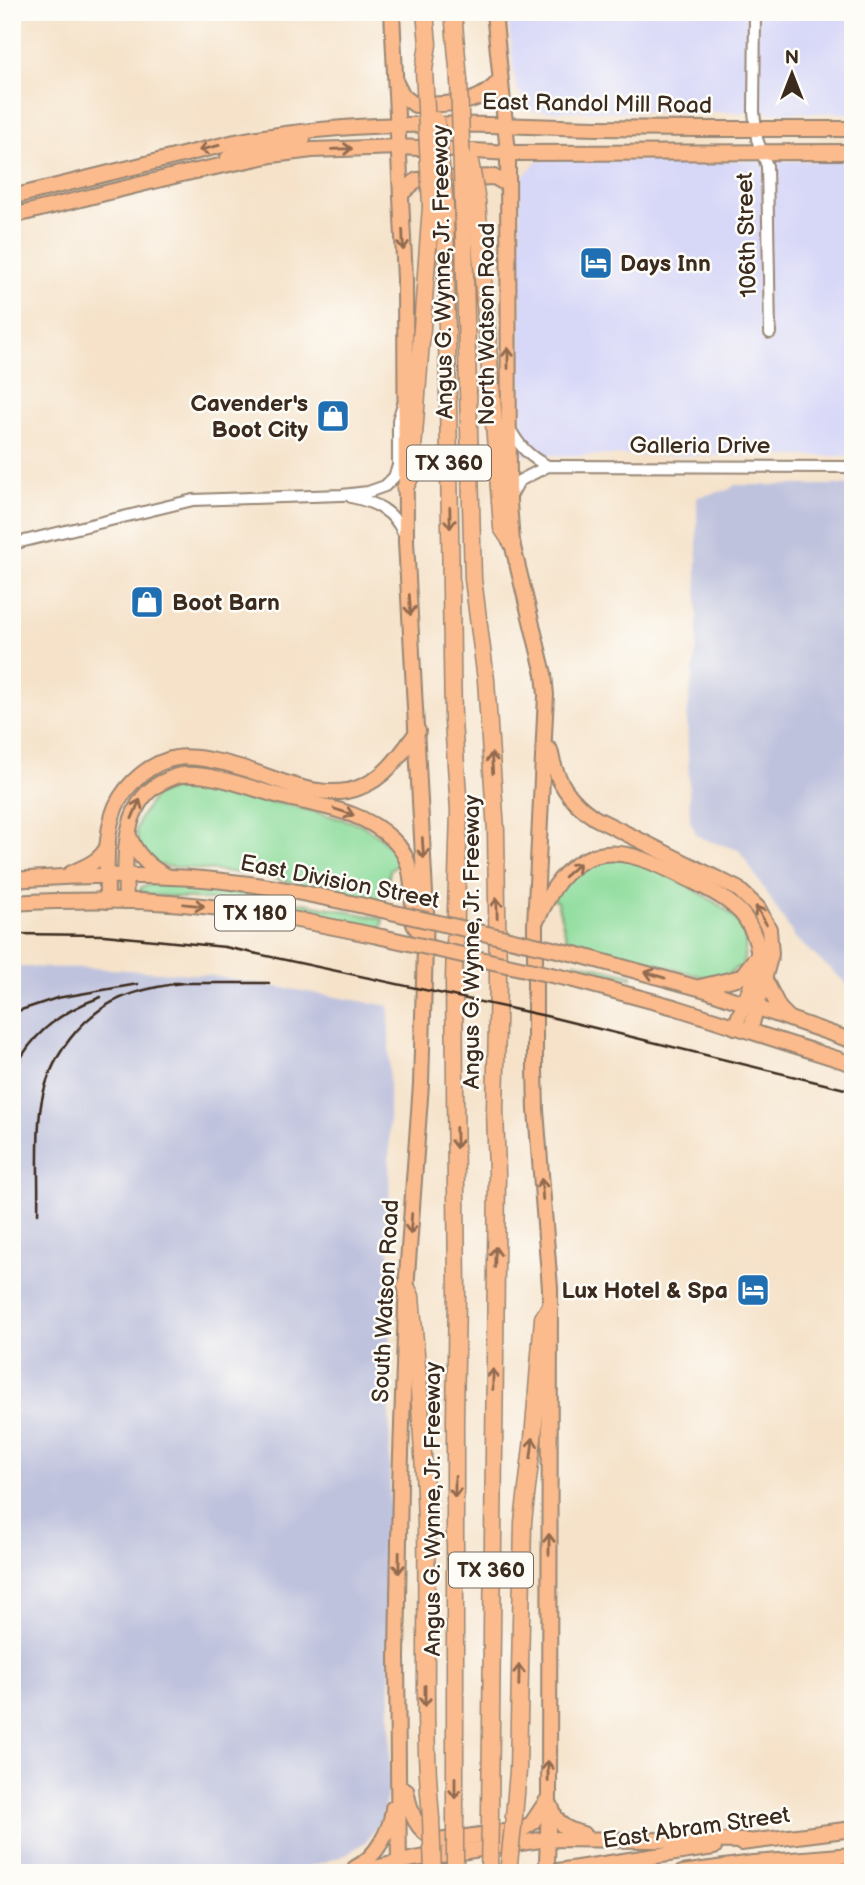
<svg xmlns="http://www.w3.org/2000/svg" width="865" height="1885" viewBox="0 0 865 1885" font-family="'Balsamiq Sans',sans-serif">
  <rect width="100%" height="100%" fill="#fdfcf7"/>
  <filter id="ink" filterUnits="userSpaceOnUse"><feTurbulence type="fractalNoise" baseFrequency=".0143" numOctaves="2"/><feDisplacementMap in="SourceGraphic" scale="14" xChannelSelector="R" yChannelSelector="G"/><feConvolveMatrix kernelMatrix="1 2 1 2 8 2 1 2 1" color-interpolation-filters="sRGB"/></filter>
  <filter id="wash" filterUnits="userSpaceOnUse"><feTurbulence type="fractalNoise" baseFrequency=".00686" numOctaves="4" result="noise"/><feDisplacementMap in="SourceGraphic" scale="28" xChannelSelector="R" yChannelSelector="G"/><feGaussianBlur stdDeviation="1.57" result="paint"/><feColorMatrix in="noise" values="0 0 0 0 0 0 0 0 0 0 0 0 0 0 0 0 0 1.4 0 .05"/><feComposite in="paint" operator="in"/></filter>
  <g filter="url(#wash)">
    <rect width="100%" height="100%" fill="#f5e2c9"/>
    <g fill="#d7d7f8">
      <path d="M508 12H853V113L529 111 515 84Z"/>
      <path d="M538 160 853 161V456L522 455 520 180Z"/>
    </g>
    <g fill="#bfc2dd">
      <path d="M735 485H853V989L796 939 739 850 709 841 697 835 690 821 687 717 697 644V497L728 490Z"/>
      <path d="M12 967 93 968 207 975 389 1006 390 1783 381 1820 366 1841 346 1855 289 1873H12Z"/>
    </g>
    <g fill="#8ddc9b" stroke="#64835c" stroke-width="2">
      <path d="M186 785 293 806 360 824 379 836 396 854 400 863 390 870 384 903 259 875 157 865 139 847 136 830 140 818 155 795Z"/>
      <path d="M608 859C616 859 627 858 635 861 659 870 724 902 738 922 748 937 747 954 740 969L738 967 727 975 711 979 623 955 568 944 557 902 552 898C570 876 580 867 608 859Z"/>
      <path d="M154 884C233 891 305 901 383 919L382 928 246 903 152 895 140 891 141 887Z"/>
      <path d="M575 962 632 975V978L574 972Z"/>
    </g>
  </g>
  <g filter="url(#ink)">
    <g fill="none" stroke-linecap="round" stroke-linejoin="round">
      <defs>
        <g id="minor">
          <path d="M755 12 754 112 757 139 767 166 770 333"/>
          <path d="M509 427C519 446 529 457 548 466"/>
          <path d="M511 496 519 481 548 466 853 467"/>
          <path d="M351 497C375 502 394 511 404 534"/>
          <path d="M12 544 193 500 342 495 368 492 385 486 394 477 398 466V420L403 404"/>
        </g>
        <g id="major">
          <path d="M392 12 405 279 406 541 426 912 421 1084 407 1276 400 1484 397 1657 399 1873"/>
          <path d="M494 12 508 153 509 502 512 543 544 674 546 695 535 925V1070L536 1110 550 1288 549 1798 547 1863"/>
          <path d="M396 83 403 96 415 105C449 103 477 108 500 80"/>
          <path d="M228 158 252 148 303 139"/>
          <path d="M402 193 417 180 494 177 508 185"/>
          <path d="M12 197 235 142C342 121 450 123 559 127 657 130 755 129 853 129"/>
          <path d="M12 216 182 174 272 155 312 150 399 147 511 153 853 152"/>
          <path d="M550 750C556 781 569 801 595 818L738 889 758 908 769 929 771 954 750 1031"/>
          <path d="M129 836C136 854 150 868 167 876"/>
          <path d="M70 874C85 866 101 862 108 845"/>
          <path d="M12 880C91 874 171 873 249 884 294 890 338 900 382 910"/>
          <path d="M107 901C107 872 104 834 116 806 126 784 151 762 176 758 192 755 223 762 239 767 273 777 310 797 347 791 383 784 398 757 418 731"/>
          <path d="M126 901C125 860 120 798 167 780 172 778 177 775 182 775 215 773 249 788 280 796 321 807 360 809 392 839 413 858 412 882 413 908 413 912 412 920 414 924 415 928 421 933 424 936"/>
          <path d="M12 903C69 900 126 899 183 904 250 910 316 923 382 937"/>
          <path d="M538 918C548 897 558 876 579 863 615 840 657 864 690 880 706 888 723 896 736 908 747 917 756 936 758 950 760 970 742 1007 735 1027"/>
          <path d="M575 954 706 990 853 1041"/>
          <path d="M574 980 674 1007 853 1064"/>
          <path d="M765 980 779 1008 790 1019"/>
          <path d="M700 987 741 977 754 960"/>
          <path d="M406 1790C411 1814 415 1830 438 1841L523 1829 532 1823 548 1799"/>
          <path d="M551 1806C556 1824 566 1830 583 1834"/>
          <path d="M741 1843 853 1829"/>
          <path d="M355 1868C376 1858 391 1830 393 1808"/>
          <path d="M353 1873 414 1859 547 1839 749 1841"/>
          <path d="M545 1873 714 1847"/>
          <path d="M682 1873 753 1863 853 1855"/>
        </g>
        <g id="highway">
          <path d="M425 12 428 44"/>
          <path d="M453 12 459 80"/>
          <path d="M477 201 502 528 512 543"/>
          <path d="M463 202 473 579 486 680 496 831 498 982 495 1110 497 1174 490 1815"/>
          <path d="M445 204 453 721 459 810 454 980 457 1294 455 1419V1817"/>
          <path d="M405 488 411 476 431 206"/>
          <path d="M406 1286 411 1296C418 1372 424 1448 426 1525 428 1623 422 1720 431 1818"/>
          <path d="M514 1817 518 1771 523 1522 533 1438 543 1318 550 1306"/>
        </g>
      </defs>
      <use href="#minor" stroke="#988674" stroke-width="14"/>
      <use href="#major" stroke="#988674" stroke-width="18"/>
      <use href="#highway" stroke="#988674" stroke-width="19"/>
      <use href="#minor" stroke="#fff" stroke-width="10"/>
      <use href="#major" stroke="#fbbb8c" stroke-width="14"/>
      <use href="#highway" stroke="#fbbb8c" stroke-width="16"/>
      <g stroke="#3b2a1e" stroke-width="2.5">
        <path d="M12 934 104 935 225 947 546 1016 853 1091"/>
        <path d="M173 983H269"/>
        <path d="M12 1013 57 998 138 984"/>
        <path d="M12 1076C28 1036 61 1011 101 997"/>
        <path d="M38 1214C39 1181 36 1146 40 1112 46 1059 83 1009 134 993 150 988 166 985 182 983"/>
      </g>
      <defs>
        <g id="major-bridge">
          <path d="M382 910 575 954"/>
          <path d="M382 937 574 980"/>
          <path d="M547 1863V1873"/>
        </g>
        <g id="highway-bridge">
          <path d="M428 44 424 70 431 206"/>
          <path d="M459 80 463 202"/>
          <path d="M436 120 445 204"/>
          <path d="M470 161 477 201"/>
          <path d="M431 1818 433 1873"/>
          <path d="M455 1873V1817"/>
          <path d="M489 1873 490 1815"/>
          <path d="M508 1873 514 1817"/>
        </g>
      </defs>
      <use href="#major-bridge" stroke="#988674" stroke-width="18" stroke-linecap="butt"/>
      <use href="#highway-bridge" stroke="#988674" stroke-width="19" stroke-linecap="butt"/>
      <use href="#major-bridge" stroke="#fbbb8c" stroke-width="14"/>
      <use href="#highway-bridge" stroke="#fbbb8c" stroke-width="16"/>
    </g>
    <defs><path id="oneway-shaft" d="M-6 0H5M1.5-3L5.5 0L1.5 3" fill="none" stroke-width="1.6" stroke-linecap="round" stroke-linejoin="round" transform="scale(1.75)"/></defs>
    <g stroke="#916b50">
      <use href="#oneway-shaft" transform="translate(209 148) rotate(166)"/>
      <use href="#oneway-shaft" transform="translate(342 149) rotate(-2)"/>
      <use href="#oneway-shaft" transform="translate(403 240) rotate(88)"/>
      <use href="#oneway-shaft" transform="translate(508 358) rotate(-90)"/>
      <use href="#oneway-shaft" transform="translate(450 518) rotate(89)"/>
      <use href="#oneway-shaft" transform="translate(410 605) rotate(86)"/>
      <use href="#oneway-shaft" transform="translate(492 763) rotate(-94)"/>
      <use href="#oneway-shaft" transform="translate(136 809) rotate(-67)"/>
      <use href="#oneway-shaft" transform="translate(344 812) rotate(18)"/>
      <use href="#oneway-shaft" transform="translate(423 848) rotate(86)"/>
      <use href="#oneway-shaft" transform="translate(572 870) rotate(-41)"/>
      <use href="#oneway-shaft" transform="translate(194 905) rotate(6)"/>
      <use href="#oneway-shaft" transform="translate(497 908) rotate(-91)"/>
      <use href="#oneway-shaft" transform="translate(761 915) rotate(-120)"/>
      <use href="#oneway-shaft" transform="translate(655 975) rotate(-163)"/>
      <use href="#oneway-shaft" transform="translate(456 1138) rotate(89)"/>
      <use href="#oneway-shaft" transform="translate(542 1189) rotate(-94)"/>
      <use href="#oneway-shaft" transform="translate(411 1224) rotate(94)"/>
      <use href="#oneway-shaft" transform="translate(495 1257) rotate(-88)"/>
      <use href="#oneway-shaft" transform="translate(493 1379) rotate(-89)"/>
      <use href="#oneway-shaft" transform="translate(532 1448) rotate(-83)"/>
      <use href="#oneway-shaft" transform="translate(455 1487) rotate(90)"/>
      <use href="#oneway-shaft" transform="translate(549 1544) rotate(-90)"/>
      <use href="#oneway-shaft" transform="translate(399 1563) rotate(91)"/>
      <use href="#oneway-shaft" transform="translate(519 1675) rotate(-89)"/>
      <use href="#oneway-shaft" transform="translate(425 1696) rotate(90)"/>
      <use href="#oneway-shaft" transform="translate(548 1771) rotate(-91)"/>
      <use href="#oneway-shaft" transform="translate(455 1788) rotate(90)"/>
    </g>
  </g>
  <defs>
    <symbol id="hotel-square" viewBox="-11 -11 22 22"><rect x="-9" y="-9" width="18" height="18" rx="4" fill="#1f6fb2" stroke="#fdfcf7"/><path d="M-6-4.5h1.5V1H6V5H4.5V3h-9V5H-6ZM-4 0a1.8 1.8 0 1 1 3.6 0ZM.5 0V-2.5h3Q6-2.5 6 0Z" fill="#fff"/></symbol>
    <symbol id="shop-square" viewBox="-11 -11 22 22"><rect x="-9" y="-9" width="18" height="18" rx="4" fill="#1f6fb2" stroke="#fdfcf7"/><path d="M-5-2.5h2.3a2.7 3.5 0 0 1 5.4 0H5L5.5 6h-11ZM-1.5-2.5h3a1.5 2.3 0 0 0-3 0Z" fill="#fff"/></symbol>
  </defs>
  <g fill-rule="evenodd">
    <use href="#hotel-square" x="577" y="244" width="38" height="38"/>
    <use href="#shop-square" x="314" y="397" width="38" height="38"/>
    <use href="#shop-square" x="128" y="583" width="38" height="38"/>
    <use href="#hotel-square" x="734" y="1271" width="38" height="38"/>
  </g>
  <g text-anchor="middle" stroke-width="5" stroke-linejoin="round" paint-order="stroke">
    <g fill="#fdfcf7" stroke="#75695f" stroke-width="2">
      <rect x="407" y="445.5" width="84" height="35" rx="5"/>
      <rect x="215" y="895.5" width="80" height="35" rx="5"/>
      <rect x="449" y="1552.5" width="84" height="35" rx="5"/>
    </g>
    <g font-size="21" font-weight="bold" fill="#3b2a1e">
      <text x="449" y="470">TX 360</text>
      <text x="255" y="920">TX 180</text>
      <text x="491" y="1577">TX 360</text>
    </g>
    <g font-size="23" fill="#3b2a1e" stroke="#fdfcf7">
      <text transform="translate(597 103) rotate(1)" y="8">East Randol Mill Road</text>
      <text transform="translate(746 235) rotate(-92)" y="8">106th Street</text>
      <text transform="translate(442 272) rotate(-91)" y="8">Angus G. Wynne, Jr. Freeway</text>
      <text transform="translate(486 324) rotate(-90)" y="8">North Watson Road</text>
      <text x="700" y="453">Galleria Drive</text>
      <text transform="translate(340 881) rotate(11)" y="8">East Division Street</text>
      <text transform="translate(471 942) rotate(-90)" y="8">Angus G. Wynne, Jr. Freeway</text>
      <text transform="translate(385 1301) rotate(-87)" y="8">South Watson Road</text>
      <text transform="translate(432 1509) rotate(-90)" y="8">Angus G. Wynne, Jr. Freeway</text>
      <text transform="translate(696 1827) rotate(-8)" y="8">East Abram Street</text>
    </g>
    <g font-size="23" font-weight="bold" fill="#3b2a1e" stroke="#fdfcf7" text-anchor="start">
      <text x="620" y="271">Days Inn</text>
      <text x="308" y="411" text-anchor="end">Cavender's<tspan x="308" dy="26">Boot City</tspan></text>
      <text x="172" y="610">Boot Barn</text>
      <text x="728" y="1298" text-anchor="end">Lux Hotel &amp; Spa</text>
    </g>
  </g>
  <rect width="865" height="1885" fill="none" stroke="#fdfcf7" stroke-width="42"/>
  <g transform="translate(792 74)" stroke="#fdfcf7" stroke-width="5" paint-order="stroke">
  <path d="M0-5L12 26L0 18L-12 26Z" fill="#3b2a1e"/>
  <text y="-10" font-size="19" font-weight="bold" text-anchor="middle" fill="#3b2a1e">N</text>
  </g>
</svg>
